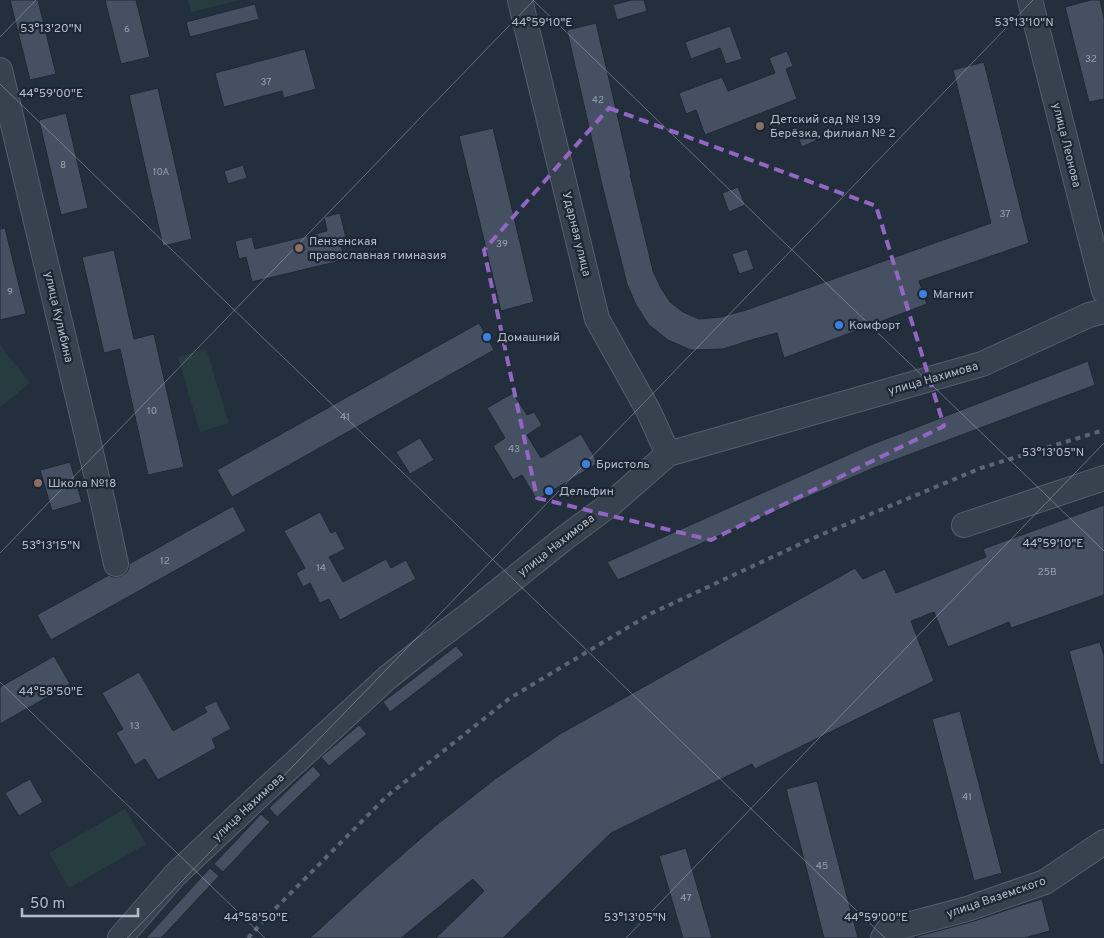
<svg xmlns="http://www.w3.org/2000/svg" width="1104" height="938" viewBox="0 0 1104 938" font-family="Overpass,sans-serif">
  <rect width="100%" height="100%" fill="#242f3e"/>
  <g fill="#263c3f">
    <path d="M188 0H240L191 12Z"/>
    <path d="M0 345 30 383 0 407Z"/>
    <path d="M206 349 229 423 200 432 178 357Z"/>
    <path d="M125 809 146 844 69 888 49 853Z"/>
  </g>
  <g fill="#455162" stroke="#1f2835">
    <path d="M10 0H38L56 74 30 80Z"/>
    <path d="M105 0H136L150 57 121 64Z"/>
    <path d="M631 0H644L647 11 617 20 613 5Z"/>
    <path d="M1091 0H1100L1104 18V99L1089 102 1065 7Z"/>
    <path d="M255 4 259 19 190 37 186 22Z"/>
    <path d="M596 23 631 174H630L653 271 661 288 670 302 683 312 699 319 721 317 746 310 991 223 953 70 984 62 1029 243 919 281 927 304 784 358 777 333 751 340 723 349 691 350 668 340 649 325 636 305 627 284 602 185 567 30Z"/>
    <path d="M730 26 742 59 726 64 720 48 691 59 685 42Z"/>
    <path d="M305 49 316 89 284 98 282 91 224 107 215 73Z"/>
    <path d="M787 51 793 66 786 69 797 99 705 135 696 110 686 114 679 93 722 77 728 91 775 73 769 58Z"/>
    <path d="M158 88 192 239 163 246 129 95Z"/>
    <path d="M66 113 88 208 61 215 39 120Z"/>
    <path d="M493 128 534 302 501 311 459 136Z"/>
    <path d="M812 129 817 140 802 147 797 135Z"/>
    <path d="M243 165 247 178 228 184 224 171Z"/>
    <path d="M738 187 745 205 729 212 722 193Z"/>
    <path d="M340 213 346 238 340 239 344 260 252 282 246 257 239 259 235 241 252 237 255 249 327 231 324 217Z"/>
    <path d="M5 228 26 314 0 320V229Z"/>
    <path d="M747 249 754 269 739 274 732 254Z"/>
    <path d="M114 250 134 339 154 334 184 467 148 475 120 349 104 353 82 257Z"/>
    <path d="M479 323 494 350 232 497 217 470Z"/>
    <path d="M1088 361 1095 385 876 467 618 580 607 562 868 446Z"/>
    <path d="M513 393 527 415 534 412 542 425 527 435 541 458 581 434 598 463 537 500 522 475 513 480 493 446 505 438 487 408Z"/>
    <path d="M420 438 434 460 410 474 396 452Z"/>
    <path d="M70 462 82 502 52 511 40 470Z"/>
    <path d="M1104 505V595L1011 628 1009 622 948 647 934 612 911 621 934 681 755 769 752 764 611 833 503 938H436L484 891 473 879 401 938H310L372 881 434 827 495 779 560 734 855 568 863 579 885 569 896 593 986 557 983 549Z"/>
    <path d="M233 506 246 531 51 640 37 615 109 575 112 577H118L125 574 129 569V564Z"/>
    <path d="M320 512 331 533 336 531 345 549 329 557 343 582 386 559 391 568 406 560 416 579 340 620 329 599 320 603 310 583 303 587 296 573 305 568 284 531Z"/>
    <path d="M1100 642 1104 656V764L1100 765 1069 651Z"/>
    <path d="M456 646 464 655 390 712 383 702Z"/>
    <path d="M54 656 70 684 0 724V687Z"/>
    <path d="M139 672 173 731 207 712 204 707 216 701 231 729 212 739 216 748 158 780 145 759 135 765 116 733 123 729 102 693Z"/>
    <path d="M960 711 1002 873 974 881 932 719Z"/>
    <path d="M359 725 367 734 329 766 321 757Z"/>
    <path d="M313 766 321 775 277 817 269 808Z"/>
    <path d="M30 779 43 802 19 816 5 793Z"/>
    <path d="M817 781 844 885 858 938H824L786 789Z"/>
    <path d="M261 814 270 822 223 872 214 864Z"/>
    <path d="M686 848 712 938H683L659 856Z"/>
    <path d="M210 868 219 876 161 938H146Z"/>
    <path d="M1042 899 1050 931 1024 938H916L915 937 971 922 1022 905Z"/>
  </g>
  <g fill="none" stroke-linecap="round" stroke-linejoin="round">
    <defs>
      <g id="minor">
        <path d="M520 0 597 319 648 410 668 454"/>
        <path d="M1030 0 1104 291"/>
        <path d="M0 70 103 503 116 564"/>
        <path d="M964 525 1104 478"/>
        <path d="M120 938 175 875 263 792 387 678 422 650 471 613 566 537 612 503 668 454 982 364 1089 315 1104 311"/>
        <path d="M883 938 888 930 967 909 1045 882 1104 842"/>
      </g>
    </defs>
    <use href="#minor" stroke="#565f6c" stroke-width="26"/>
    <use href="#minor" stroke="#38414e" stroke-width="24"/>
    <path stroke="#5a6575" stroke-width="4" stroke-dasharray="5 5" stroke-linecap="butt" d="M248 938 265 919 387 796 510 698 652 613 811 539 981 468 1104 430"/>
  </g>
  <path fill="none" stroke="#9266c3" stroke-width="4" stroke-dasharray="10 6" stroke-linejoin="round" d="M609 108 876 206 944 426 711 540 537 498 484 250Z"/>
  <path fill="none" stroke="#b4bcc9" stroke-width="1" stroke-opacity="0.45" d="M533 0 1104 551M0 37 36 0M0 84 885 938M0 553 534 0M0 682 265 938M127 938 1033 0M626 938 1104 443"/>
  <g fill="#8d6e63" stroke="#1d2633" stroke-width="2">
    <circle cx="760" cy="126" r="5"/>
    <circle cx="299" cy="248" r="5"/>
    <circle cx="38" cy="483" r="5"/>
  </g>
  <g fill="#3f7fe0" stroke="#1d2633" stroke-width="2">
    <circle cx="923" cy="294" r="5"/>
    <circle cx="839" cy="325" r="5"/>
    <circle cx="487" cy="337" r="5"/>
    <circle cx="586" cy="464" r="5"/>
    <circle cx="549" cy="491" r="5"/>
  </g>
  <g text-anchor="middle" stroke-width="4.5" stroke-linejoin="round" paint-order="stroke">
    <g font-size="10" fill="#98a1af">
      <text x="127" y="32">6</text>
      <text x="1091" y="62">32</text>
      <text x="266" y="85">37</text>
      <text x="598" y="103">42</text>
      <text x="63" y="168">8</text>
      <text x="161" y="175">10А</text>
      <text x="1005" y="217">37</text>
      <text x="502" y="247">39</text>
      <text x="10" y="295">9</text>
      <text x="152" y="414">10</text>
      <text x="345" y="420">41</text>
      <text x="514" y="452">43</text>
      <text x="165" y="564">12</text>
      <text x="321" y="571">14</text>
      <text x="1047" y="575">25В</text>
      <text x="135" y="729">13</text>
      <text x="967" y="800">41</text>
      <text x="822" y="869">45</text>
      <text x="686" y="901">47</text>
    </g>
    <g font-size="12" fill="#b4bcc9" stroke="#1d2633" text-anchor="start">
      <text x="770" y="123">Детский сад № 139<tspan x="770" dy="14">Берёзка, филиал № 2</tspan></text>
      <text x="309" y="245">Пензенская<tspan x="309" dy="14">православная гимназия</tspan></text>
      <text x="933" y="298">Магнит</text>
      <text x="849" y="329">Комфорт</text>
      <text x="497" y="341">Домашний</text>
      <text x="596" y="468">Бристоль</text>
      <text x="48" y="487">Школа №18</text>
      <text x="559" y="495">Дельфин</text>
    </g>
    <g font-size="12" fill="#b4bcc9" stroke="#1d2633">
      <text transform="translate(1067 145) rotate(76)" y="4">улица Леонова</text>
      <text transform="translate(577 234) rotate(76)" y="4">Ударная улица</text>
      <text transform="translate(59 317) rotate(77)" y="4">улица Кулибина</text>
      <text transform="translate(933 378) rotate(-16)" y="4">улица Нахимова</text>
      <text transform="translate(556 545) rotate(-38)" y="4">улица Нахимова</text>
      <text transform="translate(248 807) rotate(-43)" y="4">улица Нахимова</text>
      <text transform="translate(996 897) rotate(-19)" y="4">улица Вяземского</text>
    </g>
  </g>
  <g font-size="12" text-anchor="middle" fill="#b4bcc9" stroke="#1d2633" stroke-width="4.5" stroke-linejoin="round" paint-order="stroke">
    <text x="542" y="26">44°59'10"E</text>
    <text x="1024" y="26">53°13'10"N</text>
    <text x="51" y="32">53°13'20"N</text>
    <text x="51" y="97">44°59'00"E</text>
    <text x="1053" y="456">53°13'05"N</text>
    <text x="1053" y="547">44°59'10"E</text>
    <text x="51" y="549">53°13'15"N</text>
    <text x="51" y="695">44°58'50"E</text>
    <text x="635" y="921">53°13'05"N</text>
    <text x="256" y="921">44°58'50"E</text>
    <text x="876" y="921">44°59'00"E</text>
  </g>
  <path d="M22 908v8h116v-8" fill="none" stroke="#b4bcc9" stroke-width="2.5"/>
  <text x="30" y="908" font-size="15" fill="#b4bcc9" stroke="#1d2633" stroke-width="4" paint-order="stroke">50 m</text>
</svg>
